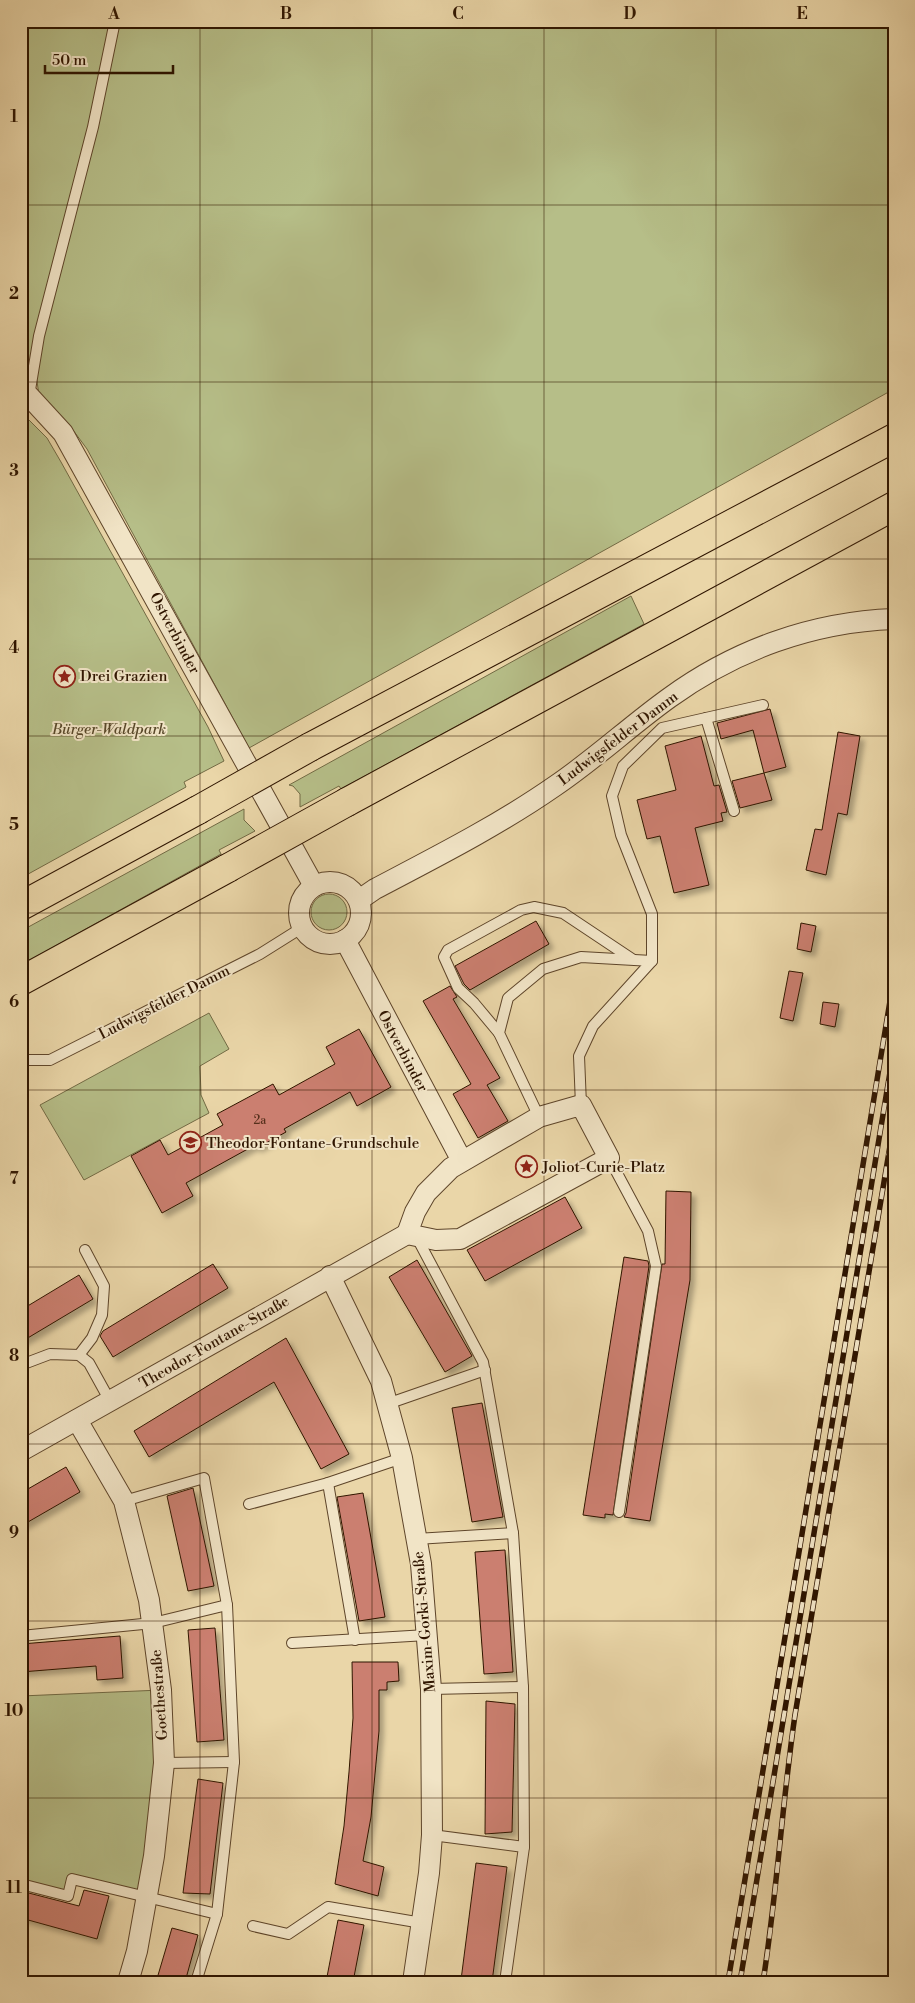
<svg xmlns="http://www.w3.org/2000/svg" width="915" height="2003" viewBox="0 0 915 2003" font-family="'Libre Bodoni',serif">
  <defs>
    <filter id="shadow"><feDropShadow dx="4.5" dy="4.5" stdDeviation="2.5" flood-color="#0004"/></filter>
  </defs>
  <rect width="100%" height="100%" fill="#ead6a8"/>
  <filter id="stains"><feTurbulence type="fractalNoise" baseFrequency=".004" numOctaves="4"/><feColorMatrix values="0 0 0 0 .2 0 0 0 0 .09 0 0 0 0 .02 0 0 0 .5 -.17"/></filter>
  <radialGradient id="worn" r=".72"><stop offset=".6" stop-color="#630" stop-opacity="0"/><stop offset="1" stop-color="#630" stop-opacity=".3"/></radialGradient>
  <g fill="#b6be88" stroke="#726a44">
    <path d="M21 21H894V389L249 748 87 449 70 426 39 395 34 361 21 376Z"/>
    <path d="M21 412 47 438 61 462 208 727 224 761 184 782 186 787 21 878Z"/>
    <path d="M631 596 644 624 341 789 339 786 300 807V794L293 786 289 785Z"/>
    <path d="M244 809V820L255 831 219 850 221 854 21 965V931Z"/>
    <circle cx="329" cy="912" r="18"/>
    <path d="M209 1013 229 1049 200 1066 201 1095 209 1113 84 1180 40 1105Z"/>
    <path d="M161 1690 147 1897 73 1879 68 1896 21 1884V1696Z"/>
  </g>
  <g fill="#cb7f6f" stroke="#2f1500" filter="url(#shadow)">
    <path d="M770 709 786 767 764 773 753 730 721 739 717 723Z"/>
    <path d="M838 732 860 736 847 815 838 813 826 875 806 870 815 829 822 830Z"/>
    <path d="M701 736 714 786 719 785 727 812 721 813 723 821 695 828 709 885 674 893 660 836 647 839 637 800 676 790 665 746Z"/>
    <path d="M764 773 772 800 740 808 732 781Z"/>
    <path d="M536 921 549 944 470 990 464 984 455 966Z"/>
    <path d="M801 923 816 926 811 952 797 949Z"/>
    <path d="M789 971 803 973 793 1021 780 1018Z"/>
    <path d="M450 986 457 997 453 999 500 1078 487 1085 508 1121 478 1138 453 1094 471 1084 423 1001Z"/>
    <path d="M823 1002 839 1004 835 1027 820 1024Z"/>
    <path d="M359 1029 391 1087 357 1106 350 1092 284 1129 286 1132 257 1148 255 1145 186 1183 193 1196 162 1213 131 1156 160 1140 168 1155 223 1125 217 1114 273 1084 279 1095 335 1064 326 1047Z"/>
    <path d="M666 1191 691 1192 690 1280 650 1521 624 1517 626 1513 662 1264H665Z"/>
    <path d="M565 1197 582 1228 485 1281 467 1250Z"/>
    <path d="M624 1257 648 1261 649 1266 613 1515 605 1514V1518L583 1515Z"/>
    <path d="M417 1260 472 1356 445 1372 389 1277Z"/>
    <path d="M213 1264 228 1288 113 1357 100 1336 103 1331Z"/>
    <path d="M79 1275 93 1299 21 1342V1310Z"/>
    <path d="M286 1338 349 1454 321 1469 274 1382 149 1457 134 1431Z"/>
    <path d="M482 1403 503 1517 472 1522 452 1408Z"/>
    <path d="M66 1467 80 1492 21 1526V1493Z"/>
    <path d="M193 1488 214 1586 188 1591 167 1496Z"/>
    <path d="M363 1493 385 1617 359 1621 337 1497Z"/>
    <path d="M505 1550 513 1672 484 1674 475 1552Z"/>
    <path d="M215 1628 224 1740 197 1742 188 1630Z"/>
    <path d="M120 1636 123 1678 97 1680 96 1666 21 1672V1644Z"/>
    <path d="M352 1662H398L399 1681 387 1682V1690H379V1731L371 1817 363 1861 384 1867 378 1896 335 1884 344 1826 349 1772 353 1718Z"/>
    <path d="M486 1701 515 1704 512 1832 485 1834Z"/>
    <path d="M198 1779 223 1783 210 1894 183 1893Z"/>
    <path d="M476 1863 507 1867 492 1982 461 1980Z"/>
    <path d="M84 1890 109 1896 97 1939 21 1918V1891L79 1906Z"/>
    <path d="M338 1920 364 1925 353 1982H326Z"/>
    <path d="M172 1928 198 1935 185 1982H156Z"/>
  </g>
  <g fill="none" stroke-linecap="round" stroke-linejoin="round">
    <defs>
      <g id="lane">
        <path d="M29 396 39 336 93 127 115 21"/>
        <path d="M706 718 734 811"/>
        <path d="M499 1033 474 1003 458 988 444 957 448 950 521 910 534 907 563 913 632 959"/>
        <path d="M21 1060H50L260 954 303 927"/>
        <path d="M581 1105 579 1056 593 1026 652 961V914L621 835 612 796 623 766 662 728 763 705"/>
        <path d="M539 1117 499 1033 508 998 543 969 581 957 652 961"/>
        <path d="M609 1158 648 1231 656 1266 619 1512"/>
        <path d="M416 1236 483 1362 513 1533 523 1687 524 1847 505 1982"/>
        <path d="M79 1355 92 1338 102 1315 104 1286 85 1250"/>
        <path d="M21 1365 50 1354 79 1355 89 1363 110 1401"/>
        <path d="M387 1404 485 1370"/>
        <path d="M328 1483 355 1640"/>
        <path d="M124 1501 204 1478 227 1605 234 1762 217 1914 196 1982"/>
        <path d="M249 1504 328 1483 402 1458"/>
        <path d="M416 1539 513 1533"/>
        <path d="M21 1636 153 1623 227 1605"/>
        <path d="M292 1643 427 1635"/>
        <path d="M431 1689 523 1687"/>
        <path d="M164 1763 234 1762"/>
        <path d="M432 1835 524 1847"/>
        <path d="M21 1884 68 1896 72 1879 217 1914"/>
        <path d="M253 1926 288 1934 328 1907 422 1923"/>
      </g>
      <g id="street">
        <path d="M21 392 29 396 63 433 314 886"/>
        <circle cx="330" cy="913" r="31"/>
        <path d="M359 900 375 889C436 857 499 825 555 786 595 759 630 726 669 698 735 650 812 622 894 619"/>
        <path d="M345 940 462 1161"/>
        <path d="M581 1105 609 1158 460 1239 436 1240 407 1234 415 1212 426 1193 451 1168 539 1117Z"/>
        <path d="M330 1276 381 1381 402 1458 421 1564 431 1689 432 1835 429 1873 413 1982"/>
        <path d="M77 1420 124 1501 149 1600 161 1690 164 1763 154 1856 137 1951 128 1982"/>
        <path d="M21 1451 407 1234"/>
      </g>
      <g id="highway">
        <path d="M310 747 894 438"/>
        <path d="M347 802 894 506"/>
        <path d="M21 906 198 810"/>
        <path d="M21 981 228 868"/>
      </g>
    </defs>
    <use href="#lane" stroke="#5e452a" stroke-width="12"/>
    <use href="#street" stroke="#5e452a" stroke-width="22"/>
    <use href="#highway" stroke="#2f1500" stroke-width="30"/>
    <use href="#lane" stroke="#f1e4c6" stroke-width="10"/>
    <use href="#street" stroke="#f1e4c6" stroke-width="20"/>
    <use href="#highway" stroke="#ead6a8" stroke-width="28"/>
    <defs>
      <g id="rail">
        <path d="M728 1982 894 977"/>
        <path d="M740 1982 894 1048"/>
        <path d="M763 1982C777 1893 782 1804 795 1715L894 1122"/>
      </g>
    </defs>
    <use href="#rail" stroke="#2f1500" stroke-width="5.5"/>
    <use href="#rail" stroke="#f1e4c6" stroke-width="4" stroke-dasharray="11" stroke-linecap="butt"/>
    <defs>
      <g id="highway-bridge">
        <path d="M198 810 310 747"/>
        <path d="M228 868 347 802"/>
      </g>
    </defs>
    <use href="#highway-bridge" stroke="#2f1500" stroke-width="30" stroke-linecap="butt"/>
    <use href="#highway-bridge" stroke="#ead6a8" stroke-width="28"/>
  </g>
  <path fill="none" stroke="#2f1500" stroke-width="1" stroke-opacity="0.55" d="M200 21V1982M372 21V1982M544 21V1982M716 21V1982M21 205H894M21 382H894M21 559H894M21 736H894M21 913H894M21 1090H894M21 1267H894M21 1444H894M21 1621H894M21 1798H894"/>
  <defs>
    <symbol id="sight-ring" viewBox="-11 -11 22 22"><circle r="9.5" fill="#f1e4c6" stroke="#8f2418" stroke-width="1.5"/><path d="M0-6L1.8-2.2L6-1.7L2.9 1.2L3.7 5.4L0 3.3L-3.7 5.4L-2.9 1.2L-6-1.7L-1.8-2.2Z" fill="#8f2418"/></symbol>
    <symbol id="school-ring" viewBox="-11 -11 22 22"><circle r="9.5" fill="#f1e4c6" stroke="#8f2418" stroke-width="1.5"/><path d="M0-5L7-2L0 1L-7-2ZM-4 1L0 2.5L4 1V4Q0 6-4 4Z" fill="#8f2418"/></symbol>
  </defs>
  <g fill-rule="evenodd">
    <use href="#sight-ring" x="52" y="664" width="25" height="25"/>
    <use href="#school-ring" x="178" y="1130" width="25" height="25"/>
    <use href="#sight-ring" x="514" y="1154" width="25" height="25"/>
  </g>
  <g text-anchor="middle" stroke-width="4" stroke-linejoin="round" paint-order="stroke">
    <g font-size="12" fill="#56301c">
      <text x="260" y="1124">2a</text>
    </g>
    <g font-size="15" fill="#2f1500" stroke="#f1e4c6">
      <text transform="translate(175 633) rotate(62)" y="5">Ostverbinder</text>
      <text transform="translate(618 738) rotate(-37)" y="5">Ludwigsfelder Damm</text>
      <text transform="translate(164 1002) rotate(-27)" y="5">Ludwigsfelder Damm</text>
      <text transform="translate(403 1051) rotate(62)" y="5">Ostverbinder</text>
      <text transform="translate(214 1342) rotate(-30)" y="5">Theodor-Fontane-Straße</text>
      <text transform="translate(424 1622) rotate(-95)" y="5">Maxim-Gorki-Straße</text>
      <text transform="translate(159 1695) rotate(-94)" y="5">Goethestraße</text>
    </g>
    <g font-size="15" fill="#2f1500" stroke="#f1e4c6" text-anchor="start">
      <text x="80" y="681">Drei Grazien</text>
      <text x="206" y="1148">Theodor-Fontane-Grundschule</text>
      <text x="542" y="1172">Joliot-Curie-Platz</text>
    </g>
    <g font-size="15" font-style="italic" fill="#584829" stroke="#f1e4c6">
      <text x="109" y="734">Bürger-Waldpark</text>
    </g>
  </g>
  <rect width="915" height="2003" fill="none" stroke="#ead6a8" stroke-width="55"/>
  <path d="M45 65v8h128v-8" fill="none" stroke="#2f1500" stroke-width="2.5"/>
  <text x="52" y="65" font-size="15" fill="#2f1500" stroke="#f1e4c6" stroke-width="4" paint-order="stroke">50 m</text>
  <rect x="28" y="28" width="860" height="1948" fill="none" stroke="#2f1500" stroke-width="2"/>
  <g font-size="16" text-anchor="middle" font-weight="bold" fill="#2f1500">
    <text x="114" y="19">A</text>
    <text x="286" y="19">B</text>
    <text x="458" y="19">C</text>
    <text x="630" y="19">D</text>
    <text x="802" y="19">E</text>
    <text x="14" y="122">1</text>
    <text x="14" y="299">2</text>
    <text x="14" y="476">3</text>
    <text x="14" y="653">4</text>
    <text x="14" y="830">5</text>
    <text x="14" y="1007">6</text>
    <text x="14" y="1184">7</text>
    <text x="14" y="1361">8</text>
    <text x="14" y="1538">9</text>
    <text x="14" y="1716">10</text>
    <text x="14" y="1893">11</text>
  </g>
  <rect width="100%" height="100%" filter="url(#stains)"/>
  <rect width="100%" height="100%" fill="url(#worn)"/>
</svg>
